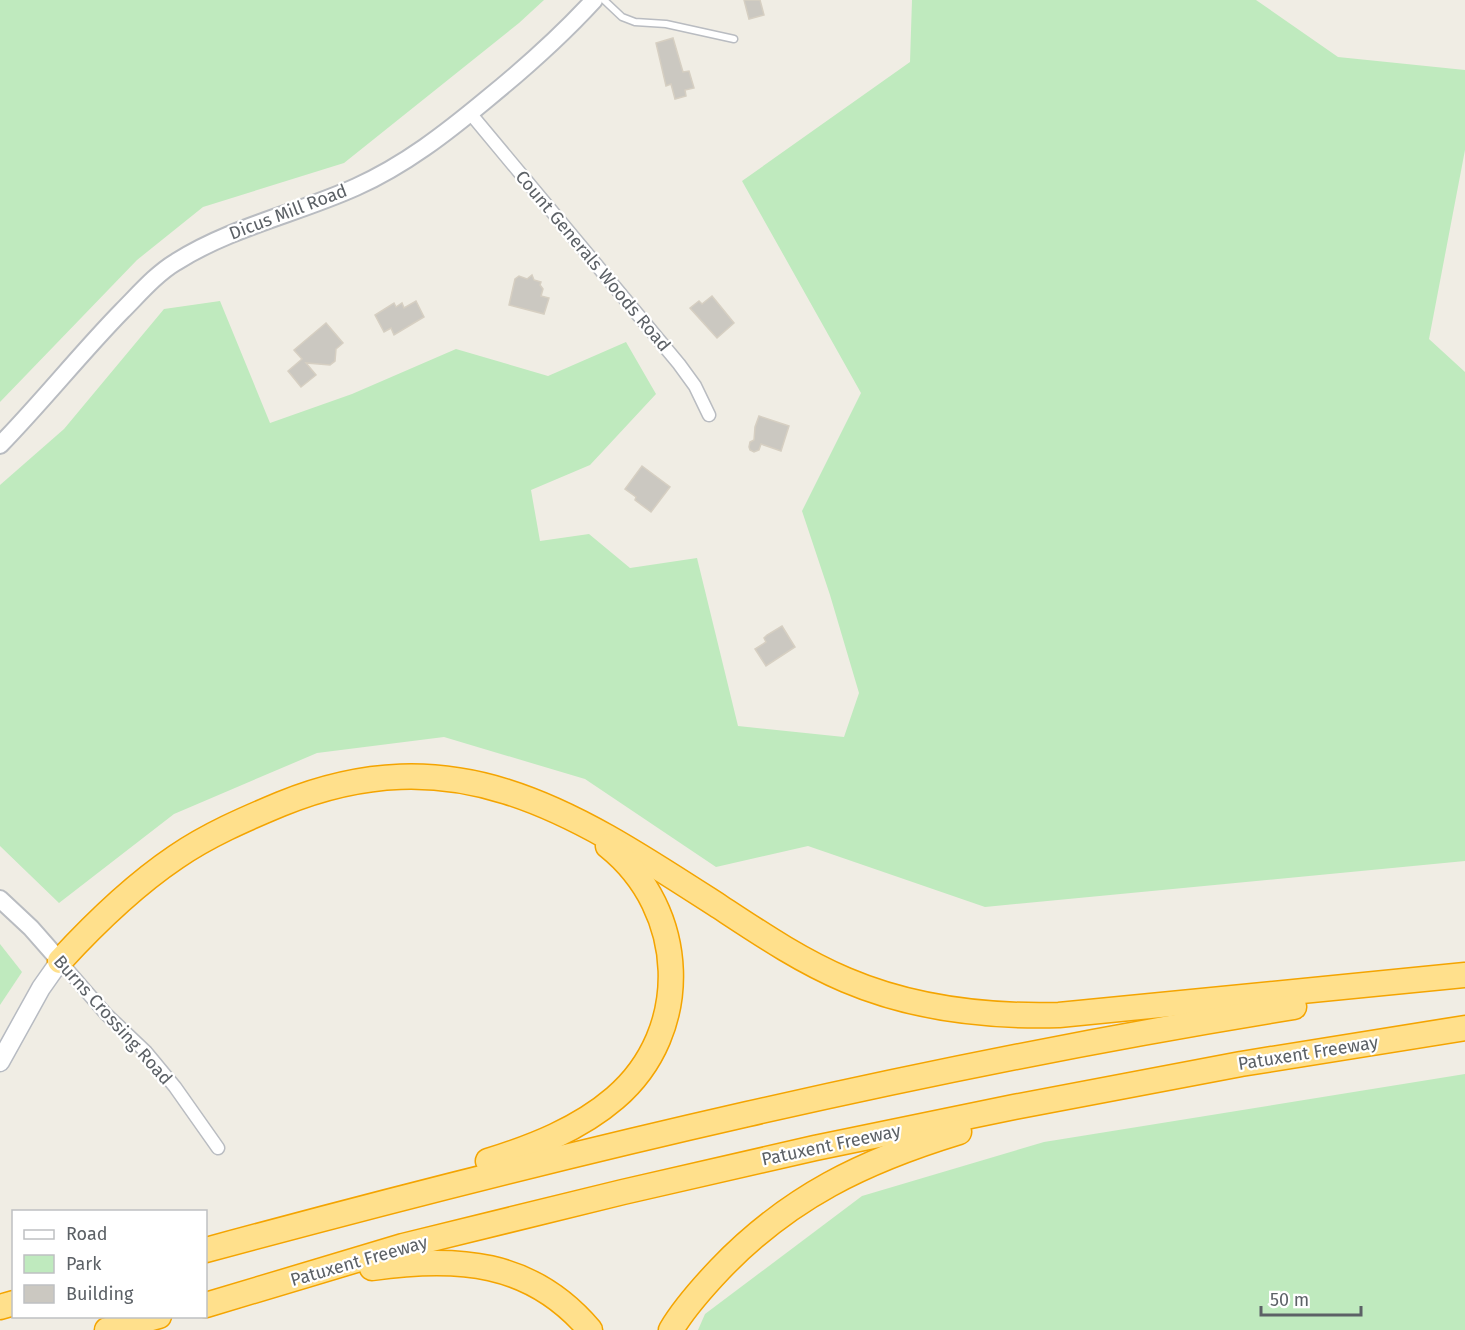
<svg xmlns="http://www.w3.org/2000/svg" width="1465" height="1330" viewBox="0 0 1465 1330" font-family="'Fira Sans',sans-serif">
  <rect width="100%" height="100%" fill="#f0ede4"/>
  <g fill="#bfeabe">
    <path d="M0 0H544L519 23 344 163 203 207 137 260 0 402Z"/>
    <path d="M912 0H1256L1338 57 1465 70V150L1429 339 1465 372V861L985 907 808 846 716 867 585 779 444 737 317 753 174 814 59 903 0 846V485L64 429 164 309 220 301 270 423 352 394 456 349 548 376 626 342 656 394 590 465 531 490 540 541 589 534 630 568 697 558 738 726 844 737 859 693 830 595 802 511 861 393 742 181 910 62Z"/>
    <path d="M0 944 22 972 0 1005Z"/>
    <path d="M1465 1074V1330H698L705 1314 862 1196 1044 1142Z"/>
  </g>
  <g fill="#cbc8c1" stroke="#d6cfc2" stroke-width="1.5">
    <path d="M744 0H760L764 15 749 19Z"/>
    <path d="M673 38 683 72 689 71 694 88 685 90 686 96 675 99 671 84 666 86 656 43Z"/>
    <path d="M532 275 534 280 541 282 540 285 543 289 541 296 549 298 544 314 509 305 515 279 519 276 527 279Z"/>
    <path d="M712 296 734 323 717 338 690 308 699 301 702 304Z"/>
    <path d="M416 301 424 317 394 335 391 328 384 332 375 315 394 303 396 307 402 303 404 308Z"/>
    <path d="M326 323 343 343 336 349 335 361 330 365 306 363 316 375 301 387 288 371 302 359 294 350Z"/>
    <path d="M759 416 789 426 781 451 761 444 759 450 754 452 750 450 749 447 750 442 754 440 755 427Z"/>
    <path d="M642 466 670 487 651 512 635 500 636 497 625 489Z"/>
    <path d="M782 626 795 647 766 666 755 649 766 642 764 638 767 635Z"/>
  </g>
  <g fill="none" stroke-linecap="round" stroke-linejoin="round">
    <defs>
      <path id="service" d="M604 0 622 17 635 22 666 24 734 39"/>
      <g id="minor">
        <path d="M470 113 679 364 695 386 709 415"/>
        <path d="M60 961 106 1014 146 1052 175 1087 218 1148"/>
      </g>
      <g id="tertiary">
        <path d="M0 445C42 402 80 354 122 311 139 294 156 274 176 262 231 227 296 214 356 187 405 165 446 133 487 99 525 68 561 36 594 0"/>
        <path d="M0 899 31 928 60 961"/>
      </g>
      <path id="secondary" d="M0 1062 41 988 60 961"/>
      <g id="motorway">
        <path d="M60 961C95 923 133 886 176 857 208 835 245 819 281 804 457 732 576 814 720 907 761 934 801 961 846 980 914 1009 986 1017 1059 1015L1465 975"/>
        <path d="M488 1161C533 1147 579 1129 615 1098 693 1031 688 910 608 846"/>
        <path d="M206 1250C564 1153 927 1066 1294 1007"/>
        <path d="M372 1268C456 1256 531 1260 590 1330"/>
        <path d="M206 1305 403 1246 623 1192 815 1148 1014 1107 1241 1064 1465 1028"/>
        <path d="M0 1307 14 1303"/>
        <path d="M107 1330 159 1316"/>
        <path d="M671 1330C684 1308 702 1288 720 1269 789 1197 864 1161 959 1132"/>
      </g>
    </defs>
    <use href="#service" stroke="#b9bcc1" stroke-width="9"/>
    <use href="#minor" stroke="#b9bcc1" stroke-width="15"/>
    <use href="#tertiary" stroke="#b9bcc1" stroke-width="20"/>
    <use href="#secondary" stroke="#b7bbc2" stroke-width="21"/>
    <use href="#motorway" stroke="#f4a400" stroke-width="27"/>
    <use href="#service" stroke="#fff" stroke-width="6"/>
    <use href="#minor" stroke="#fff" stroke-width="12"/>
    <use href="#tertiary" stroke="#fff" stroke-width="16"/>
    <use href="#secondary" stroke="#fff" stroke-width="18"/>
    <use href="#motorway" stroke="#ffe08c" stroke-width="24"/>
  </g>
  <g text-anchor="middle" stroke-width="4.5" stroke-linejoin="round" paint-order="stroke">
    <g font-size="18" fill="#5c6166" stroke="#fff">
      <text transform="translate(288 212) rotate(-21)" y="6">Dicus Mill Road</text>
      <text transform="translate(593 261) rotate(50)" y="6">Count Generals Woods Road</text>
      <text transform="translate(113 1020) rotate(48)" y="6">Burns Crossing Road</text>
      <text transform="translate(1308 1053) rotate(-9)" y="6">Patuxent Freeway</text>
      <text transform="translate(831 1145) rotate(-12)" y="6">Patuxent Freeway</text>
      <text transform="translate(359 1261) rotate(-16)" y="6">Patuxent Freeway</text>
    </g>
  </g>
  <rect x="12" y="1210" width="195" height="108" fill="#ffffff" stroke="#bec0c2" stroke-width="1.5"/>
  <rect x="24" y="1230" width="30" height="9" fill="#ffffff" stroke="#bec0c2" stroke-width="1.5"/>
  <text x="66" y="1240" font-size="18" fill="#5c6166">Road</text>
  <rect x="24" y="1255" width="30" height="18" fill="#bfeabe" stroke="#bec0c2" stroke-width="1.5"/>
  <text x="66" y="1270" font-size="18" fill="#5c6166">Park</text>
  <rect x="24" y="1285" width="30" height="18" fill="#cbc8c1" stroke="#bec0c2" stroke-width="1.5"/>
  <text x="66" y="1300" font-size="18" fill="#5c6166">Building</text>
  <path d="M1261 1306v9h100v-9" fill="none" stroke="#5c6166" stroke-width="3"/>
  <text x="1270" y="1306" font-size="18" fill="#5c6166" stroke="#ffffff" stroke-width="4.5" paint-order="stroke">50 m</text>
</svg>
